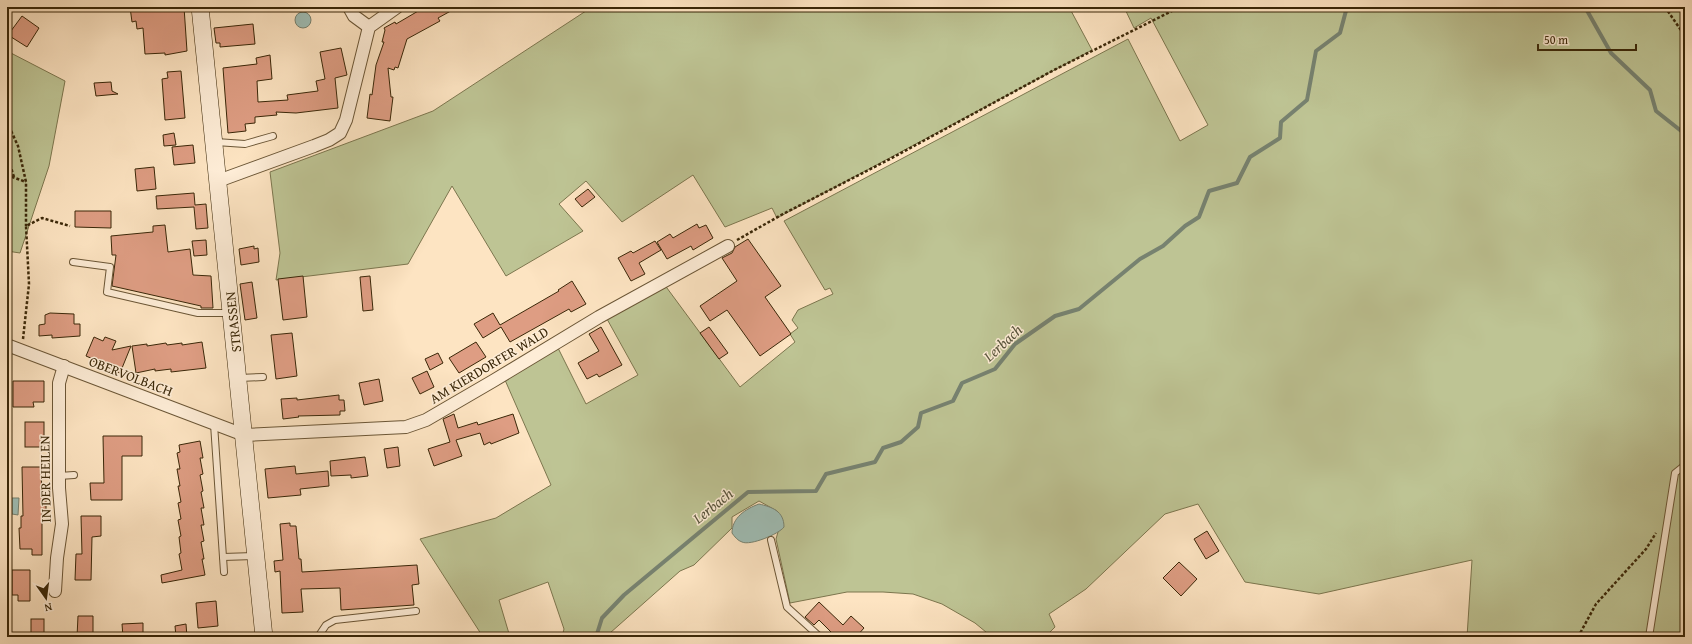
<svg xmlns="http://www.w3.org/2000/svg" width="1692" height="644" viewBox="0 0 1692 644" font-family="'Gentium Book Plus',serif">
  <rect width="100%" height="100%" fill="#fde4c2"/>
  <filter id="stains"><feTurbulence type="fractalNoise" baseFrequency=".005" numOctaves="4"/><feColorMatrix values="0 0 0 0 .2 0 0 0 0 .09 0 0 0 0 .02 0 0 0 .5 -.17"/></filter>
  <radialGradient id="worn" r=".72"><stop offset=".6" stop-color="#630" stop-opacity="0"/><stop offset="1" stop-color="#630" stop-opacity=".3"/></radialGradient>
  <g fill="#bec494" stroke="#7c764e">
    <path d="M592 7H1069L1092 50 777 218 772 208 725 227 693 175 622 222 586 181 559 204 583 231 506 276 452 186 408 264 276 280 280 253 270 172 433 111Z"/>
    <path d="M1124 7H1685V637H1467L1472 560 1319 594 1245 582 1198 504 1165 514 1086 589 1049 614 1055 627 1045 637H992L975 623 942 604 913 594 883 592H847L790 603 776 539 778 532 777 511 759 501 732 517V528L694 565 680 571 610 633 608 637H562L564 629 548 582 499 600 510 637H483L420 539 496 518 551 485 505 380 558 348 586 404 638 375 607 319 664 284 740 387 795 342 790 334 798 328 792 320 798 310 833 294 830 288 825 290 784 221 1128 39 1180 141 1208 125 1151 18 1134 28Z"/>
    <path d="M7 51 65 81 49 166 20 253 7 251Z"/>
  </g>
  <g fill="#9fbeb6" stroke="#778270">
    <circle cx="303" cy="20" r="8"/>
    <path d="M12 498H19L18 515 12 514Z"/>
    <path d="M759 504C772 507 784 511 784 527 779 534 750 546 742 542 738 541 734 536 732 533 732 518 745 509 759 504Z"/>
  </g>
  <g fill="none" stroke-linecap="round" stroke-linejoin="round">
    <g stroke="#778270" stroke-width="4">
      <path d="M1585 7 1611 53 1650 90 1656 111 1685 134"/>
      <path d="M596 637 602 618 624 595 748 492 816 491 826 474 875 462 883 448 901 442 918 427 921 413 953 401 962 383 995 369 1015 344 1055 316 1079 309 1140 259 1163 246 1185 226 1199 217 1209 191 1237 183 1250 157 1280 138 1281 122 1307 100 1316 51 1340 33 1347 7"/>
    </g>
  </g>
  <g fill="#de9d83" stroke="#3a2708">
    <path d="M130 7H184L187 51 165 55V53L145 54 143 28 137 29 136 21 132 22Z"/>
    <path d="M425 7H458L438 18 440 21 407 39 398 68 395 67 394 70 388 68 391 97H393L390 121 367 118 370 94 372 95 376 65 384 42H382L385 30 384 28 395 22 396 24Z"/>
    <path d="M22 16 39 28 27 47 8 35Z"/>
    <path d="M253 24 255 44 220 47V43H216L214 28Z"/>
    <path d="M341 48 347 75 335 78 338 108 296 113 276 112 277 115 255 117V123L245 124 246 131 228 133 223 68 257 64 256 58 270 55 272 79 257 81 258 102 288 100 287 95 318 91 316 81 325 79 320 52Z"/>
    <path d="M181 71 185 118 165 120 162 79 168 78 167 72Z"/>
    <path d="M111 82 112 91 118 94 96 96 94 83Z"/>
    <path d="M174 133 176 145 164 146 163 135Z"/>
    <path d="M193 145 195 163 174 165 172 147Z"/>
    <path d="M154 167 156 189 137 191 135 169Z"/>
    <path d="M588 189 595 197 582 207 575 199Z"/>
    <path d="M194 193 195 205 206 204 208 228 196 229 194 207 157 209 156 196Z"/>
    <path d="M75 211H111V228L75 227Z"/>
    <path d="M697 224 699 228 706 225 713 238 693 250 691 246 667 259 657 242 670 234 673 238Z"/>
    <path d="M165 225 168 252 190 249 193 275 211 276 213 308H201V306L112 286 116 255H112L111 236 153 232V226Z"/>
    <path d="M748 239 781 286 765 297 791 334 760 356 727 310 710 321 700 306 737 281 722 258 732 253 735 247Z"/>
    <path d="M206 240 207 255 194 256 192 241Z"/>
    <path d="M655 241 661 250 639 263 645 274 631 281 618 258 631 251 633 253Z"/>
    <path d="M254 246V249L258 248 259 262 241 265 239 249Z"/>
    <path d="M303 276 307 317 283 320 278 279Z"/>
    <path d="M370 276 373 310 363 311 360 277Z"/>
    <path d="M572 281 586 304 571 312 569 309 510 342 501 327 483 338 474 324 493 313 500 325 559 291 558 290Z"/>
    <path d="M252 282 257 318 245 320 240 284Z"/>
    <path d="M50 313 74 314V324H80V336L52 338V335L39 336V325L45 324V315Z"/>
    <path d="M601 327 622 365 599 377 597 374 587 379 578 363 599 351 589 334Z"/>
    <path d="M709 327 728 353 719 359 700 333Z"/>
    <path d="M292 333 297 376 276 379 271 335Z"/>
    <path d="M94 337 103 341 105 337 116 341 112 350 131 346 120 373 93 361V359L86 356Z"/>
    <path d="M202 342 206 368 171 372V369L155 371V369L136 373 132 346 147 344V346L166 343 167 345 182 343V345Z"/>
    <path d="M476 342 486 357 459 373 449 358Z"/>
    <path d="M438 353 443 363 430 370 425 359Z"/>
    <path d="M427 371 434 387 420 394 412 378Z"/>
    <path d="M379 379 383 401 364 405 359 383Z"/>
    <path d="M13 381H44V402H33L34 407H13Z"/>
    <path d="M339 395V400H344L345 411H340V415L298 416 299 417 283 419 281 399 297 398V400Z"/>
    <path d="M454 414 458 428 477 422 478 425 513 414 519 433 491 444 490 442 484 445 480 433 456 440 462 456 434 466 428 449 450 442 443 419Z"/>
    <rect x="25" y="422" width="19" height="25"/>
    <path d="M103 436H142V456H122V500H91L90 483H104Z"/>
    <path d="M200 441 203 458H200L203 474 200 475 203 491 201 492 204 508H201L204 525H201L204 541 201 542 204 559H202L205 575 162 583 161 575 182 570 179 554 181 553 179 537 181 536 178 520 181 519 178 503 181 502 178 486H180L177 469H180L177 453 180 452 179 445Z"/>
    <path d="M398 447 400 466 387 468 384 449Z"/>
    <path d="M365 457 368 476 351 478V475L331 476 330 461Z"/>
    <path d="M295 466 296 474 328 471 329 486 300 489 301 495 268 498 265 469Z"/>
    <path d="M22 467H41L42 499H46V511H42V555H32V549H20L19 528H21V516H23Z"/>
    <path d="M81 516H101V536L92 537 91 580H75L76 554H82Z"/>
    <path d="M290 523V526H296L299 559H301L302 572 417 565 419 584 412 585 414 605 341 610 340 588 301 589 303 612 282 613 280 571 275 572 274 561 283 560 280 524Z"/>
    <path d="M1207 531 1219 551 1206 559 1194 539Z"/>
    <path d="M1179 562 1197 579 1181 596 1163 578Z"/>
    <path d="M12 570H30V601H18V595H12Z"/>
    <path d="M216 601 218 626 198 628 196 603Z"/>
    <path d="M819 602 843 625 851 616 864 628 856 637H836L819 620 814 625 805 617Z"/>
    <path d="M78 616H93V637H77Z"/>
    <rect x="31" y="619" width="13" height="18"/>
    <path d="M143 623V637H123L122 624Z"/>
    <path d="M186 624 187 637H176L175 626Z"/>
  </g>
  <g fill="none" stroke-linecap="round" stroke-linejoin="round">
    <defs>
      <g id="service">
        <path d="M216 142 245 144 273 136"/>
        <path d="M73 262 110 267 107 292 198 313H231"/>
        <path d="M239 378 263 377"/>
        <path d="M214 424 224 572"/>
        <path d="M59 476 74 475"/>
        <path d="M771 540 787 607 820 637"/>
        <path d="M223 557 254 556"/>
        <path d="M318 637 326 625 335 620 416 611"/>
        <path d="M1649 637 1675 473 1685 465"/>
      </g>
      <g id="minor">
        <path d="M349 7 354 16 369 27"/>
        <path d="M218 181 314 146 329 140 340 133 346 120 369 27 397 7"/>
        <path d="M7 345 244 435 406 427 426 420 493 381 599 317 728 246"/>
        <path d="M55 591 57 558 62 524 59 488V383L64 366"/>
      </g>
      <path id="secondary" d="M200 7 264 637"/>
    </defs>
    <use href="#service" stroke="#6b5636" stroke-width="8"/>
    <use href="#minor" stroke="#6b5636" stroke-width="14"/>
    <use href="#secondary" stroke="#3a2708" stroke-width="18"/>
    <g stroke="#3a2708" stroke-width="2.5" stroke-dasharray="3 2" stroke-linecap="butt">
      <path d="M1665 7 1685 36"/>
      <path d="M7 122 18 146 26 182V226"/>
      <path d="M7 155 14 177"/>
      <path d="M7 175 26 182"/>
      <path d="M737 240 783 214 890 159 1054 70 1180 7"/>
      <path d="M23 339 29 284 26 226 42 218 70 226"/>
      <path d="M1578 637 1596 604 1646 549 1656 533"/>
    </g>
    <use href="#service" stroke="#feedd7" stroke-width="6"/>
    <use href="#minor" stroke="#feedd7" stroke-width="12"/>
    <use href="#secondary" stroke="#feedd7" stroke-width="17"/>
  </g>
  <g text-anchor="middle" stroke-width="3" stroke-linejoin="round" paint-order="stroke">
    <g font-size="14" fill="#3a2708" stroke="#feedd7">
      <text transform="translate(233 322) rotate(-96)" y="5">STRASSEN</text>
      <text transform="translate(489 365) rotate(-31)" y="5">AM KIERDORFER WALD</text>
      <text transform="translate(131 376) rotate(21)" y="5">OBERVOLBACH</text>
      <text transform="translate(45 479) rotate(-91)" y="5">IN DER HEILEN</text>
    </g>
    <g font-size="15" font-style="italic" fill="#58543c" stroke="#feedd7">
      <text transform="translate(1003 343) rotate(-43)" y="5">Lerbach</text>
      <text transform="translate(713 506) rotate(-39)" y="5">Lerbach</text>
    </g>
  </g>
  <rect width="1692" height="644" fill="none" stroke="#fde4c2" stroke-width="24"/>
  <rect x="8" y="8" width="1676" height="628" fill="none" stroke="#3a2708" stroke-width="2"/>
  <rect x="12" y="12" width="1668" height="620" fill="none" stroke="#3a2708"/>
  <g transform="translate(46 598) rotate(166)" stroke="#feedd7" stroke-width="3" paint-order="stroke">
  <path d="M0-3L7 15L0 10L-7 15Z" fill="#3a2708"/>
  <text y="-6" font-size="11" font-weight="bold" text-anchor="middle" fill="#3a2708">N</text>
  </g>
  <path d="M1538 44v6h98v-6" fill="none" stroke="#3a2708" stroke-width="2"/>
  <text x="1544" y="44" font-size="12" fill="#3a2708" stroke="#feedd7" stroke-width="3" paint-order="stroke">50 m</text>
  <rect width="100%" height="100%" filter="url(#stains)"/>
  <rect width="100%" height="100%" fill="url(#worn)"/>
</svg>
